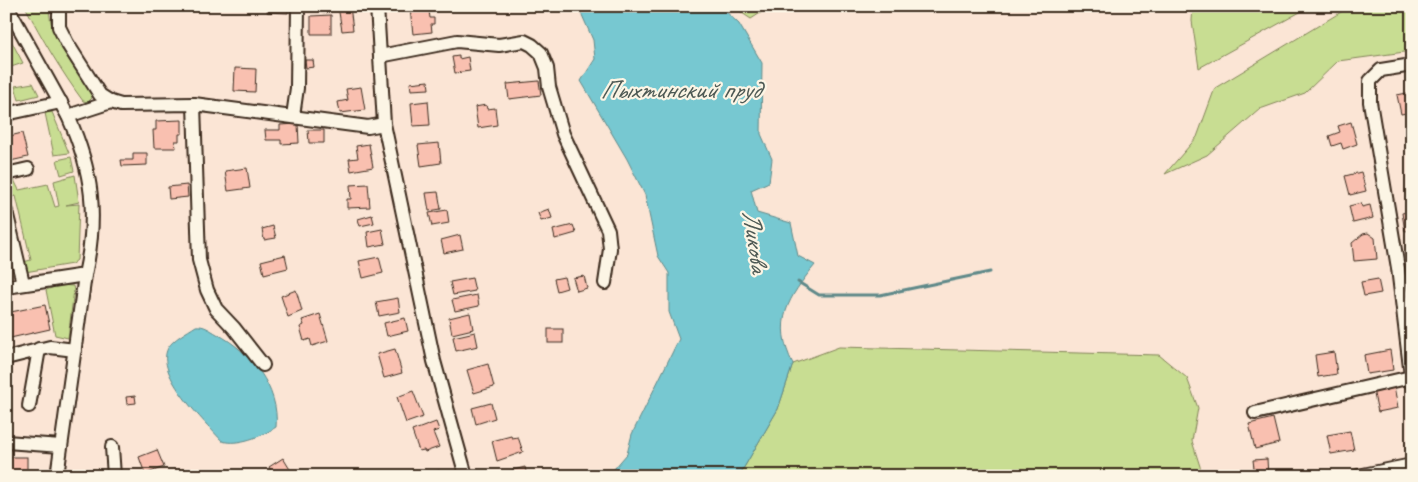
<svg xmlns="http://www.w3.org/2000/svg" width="1418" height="482" viewBox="0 0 1418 482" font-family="Caveat,sans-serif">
  <rect width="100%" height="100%" fill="#fbe5d5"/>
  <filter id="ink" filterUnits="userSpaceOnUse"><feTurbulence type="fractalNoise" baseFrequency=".02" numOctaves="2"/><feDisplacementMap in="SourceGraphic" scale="10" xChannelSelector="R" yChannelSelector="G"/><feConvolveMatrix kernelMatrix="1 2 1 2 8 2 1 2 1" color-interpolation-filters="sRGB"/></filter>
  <g filter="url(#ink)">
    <g fill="#c8dd92" stroke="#828458">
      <path d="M25 6H49C49 39 74 66 91 92L92 98 88 102 83 101C61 71 42 39 25 6Z"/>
      <path d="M738 6H766L762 12 751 19 742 13Z"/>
      <path d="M1193 6H1311L1199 68 1192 21Z"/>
      <path d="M1351 6H1412V51L1338 61 1305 93 1260 109 1207 155 1165 174 1197 137 1215 88Z"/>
      <path d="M6 31 23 63 11 67 6 47Z"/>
      <path d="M33 83 39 95 19 100 15 86Z"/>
      <path d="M52 112 69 153 54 155 45 113Z"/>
      <path d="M71 157 74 171 61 175 57 160Z"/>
      <path d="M75 175 79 202 66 205 79 204 77 260 72 264 25 272 23 262 31 260 16 196 8 198 7 182 14 180 19 190 48 184 55 207 59 206 54 181Z"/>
      <path d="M60 285 73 286 74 290 68 338 55 335 46 290Z"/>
      <path d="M839 347 1159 355 1187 378 1198 408 1192 441 1203 476H739L778 409 793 364Z"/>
    </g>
    <g fill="#77c8d1" stroke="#5f8989">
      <path d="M578 6H720L739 24 762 63 761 134 772 159 769 182 751 190 757 213 791 223 798 256 815 265C788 298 772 322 793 364L778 409 739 476H608L627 454 632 434 679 339 669 312V273L658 256 645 195 627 159 581 81 595 59 593 40Z"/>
      <path d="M196 326C204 325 210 330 217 334 250 351 280 388 276 427 263 436 237 446 222 441 206 423 154 374 168 348 173 339 187 332 196 326Z"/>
    </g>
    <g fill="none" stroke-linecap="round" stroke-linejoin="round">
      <path stroke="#5f8989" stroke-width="3" d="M798 282 819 295H880L990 272"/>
    </g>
    <g fill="#f9c0b0" stroke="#3b2a1e">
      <path d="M268 6H288V13L267 12Z"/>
      <path d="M338 6H350L353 30 342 31Z"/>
      <path d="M414 6H432L433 11H429L430 18H434V24H431L432 32 413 34 410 9Z"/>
      <path d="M331 15V34H311V16Z"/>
      <path d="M459 56V59L468 57 470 71 455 73 452 57Z"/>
      <path d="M305 60H313L314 67 306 68Z"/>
      <path d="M235 68 256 69 255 92 234 91Z"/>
      <path d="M428 81 429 89 411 90 410 83Z"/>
      <path d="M539 81 541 95 509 99 507 84Z"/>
      <path d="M361 87 365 110 340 113 338 102 348 100 346 89Z"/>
      <path d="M1412 92V112L1401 114 1397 95Z"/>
      <path d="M428 101 430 125 413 126 411 103Z"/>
      <path d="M486 105 487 109 495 108 497 125 478 128 475 107Z"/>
      <path d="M182 120V134H179V141H175L176 148H154L153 130H156V121Z"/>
      <path d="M1351 122 1357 144 1343 149 1341 143 1332 146 1329 136 1340 132 1338 126Z"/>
      <path d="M298 124 299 143 281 144V140H266L265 130H280V125Z"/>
      <path d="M308 130H324V143H309Z"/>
      <path d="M22 133 28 157 6 162V137Z"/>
      <path d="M439 143 441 163 421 166 418 145Z"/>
      <path d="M369 144 373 167 351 171 349 159 358 158 356 146Z"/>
      <path d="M133 153H147V165L122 166 121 160H133Z"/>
      <path d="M247 168 250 188 228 191 225 171Z"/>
      <path d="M1361 172 1366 191 1350 195 1345 176Z"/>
      <path d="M368 184 370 207 347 208V199H351L350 185Z"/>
      <path d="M187 185 188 197 169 199 168 187Z"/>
      <path d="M438 192 441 209 429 211 426 193Z"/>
      <path d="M1361 203 1362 207 1370 205 1373 218 1353 223 1349 206Z"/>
      <path d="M549 209 552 218 541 221 538 213Z"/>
      <path d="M447 210 449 223 432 226 429 213Z"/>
      <path d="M1412 211V230L1405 231 1402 213Z"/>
      <path d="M372 215 374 223 360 226 358 219Z"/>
      <path d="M573 225 576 233 555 239 553 230Z"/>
      <path d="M273 226 276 238 264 240 262 229Z"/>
      <path d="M382 229 385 244 369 247 367 232Z"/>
      <path d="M1368 233 1375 238 1377 259 1354 261 1352 243 1363 234Z"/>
      <path d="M460 235 463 249 444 253 441 240Z"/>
      <path d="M285 255 288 268 264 274 261 261Z"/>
      <path d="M379 257 383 273 363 278 359 261Z"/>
      <path d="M584 276 587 288 577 291 573 278Z"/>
      <path d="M564 277 567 288 557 291 554 279Z"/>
      <path d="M472 278 475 291 453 295 450 282Z"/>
      <path d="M1378 279 1381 293 1364 296 1361 282Z"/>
      <path d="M296 290 302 311 288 317 281 296Z"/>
      <path d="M477 295 479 306 455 311 452 300Z"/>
      <path d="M398 298 400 312 379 316 376 302Z"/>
      <path d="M45 305 50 329 6 339V313Z"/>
      <path d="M470 313 473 329 452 334 449 318Z"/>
      <path d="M320 314 328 341 312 346 310 339 304 341 300 327 304 325 302 320Z"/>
      <path d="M405 318 408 331 387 336 384 323Z"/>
      <rect x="548" y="329" width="15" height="14"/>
      <path d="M475 332 478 346 456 351 453 337Z"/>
      <path d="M395 349 402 373 384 378 377 354Z"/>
      <path d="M1390 350 1393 370 1367 374 1364 355Z"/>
      <path d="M1334 352 1337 374 1318 377 1315 355Z"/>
      <path d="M488 364 494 387 474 393 467 370Z"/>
      <path d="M1394 386 1398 408 1378 412 1373 390Z"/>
      <path d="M413 391 423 417 406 423 397 397Z"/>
      <path d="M135 396 136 403 127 404 126 397Z"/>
      <path d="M491 403 495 418 476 424 472 408Z"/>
      <path d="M1273 418 1279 443 1255 449 1249 424Z"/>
      <path d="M436 422 439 430 433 432 439 447 425 452 424 450 419 451 412 431Z"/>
      <path d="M1350 431 1354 450 1331 454 1327 435Z"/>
      <path d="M511 436 512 438 518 437 523 452 497 461 492 441Z"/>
      <path d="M157 450 164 467 145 474 139 457Z"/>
      <rect x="6" y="457" width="21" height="19"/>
      <path d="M283 458 294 476H274L269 467Z"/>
      <path d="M1267 459 1268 476H1255L1253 460Z"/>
      <path d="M525 467 527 476H511L510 471Z"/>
      <path d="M439 470 441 476H423Z"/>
    </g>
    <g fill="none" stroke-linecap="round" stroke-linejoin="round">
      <defs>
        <g id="minor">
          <path d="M7 6 68 116C93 172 98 215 85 275L57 476"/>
          <path d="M59 6V27L67 43 100 95 111 102 121 105 194 104 368 127 384 124"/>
          <path d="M377 6 384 124 434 361 466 476"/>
          <path d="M380 56 457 41 499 45 524 41 532 45 541 53 547 68 549 87 563 134 608 230 610 249 605 283"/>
          <path d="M1412 65 1381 70 1370 81V102L1398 268 1412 384"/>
          <path d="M194 104 199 260 207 290 216 309 234 328 263 365"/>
          <path d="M6 114 61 102"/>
          <path d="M68 116 111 102"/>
          <path d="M293 116 297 88 298 6"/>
          <path d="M6 174 28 169"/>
          <path d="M6 211 23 283"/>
          <path d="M6 287 85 275"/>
          <path d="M6 358 50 347 75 350"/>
          <path d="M29 406 39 349"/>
          <path d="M1255 413 1411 377"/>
          <path d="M6 442 61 446"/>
          <path d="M112 447 114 476"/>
          <path d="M1358 476 1412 465"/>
        </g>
      </defs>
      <use href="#minor" stroke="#3b2a1e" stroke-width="16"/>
      <use href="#minor" stroke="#fcf5e5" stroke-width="12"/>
    </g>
  </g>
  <g text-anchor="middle" stroke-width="4.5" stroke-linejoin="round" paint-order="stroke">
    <g font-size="26" font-style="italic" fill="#4d5954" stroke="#fcf5e5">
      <text x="680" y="98">Пыхтинский пруд</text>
      <text transform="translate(756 241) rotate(82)" y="9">Ликова</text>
    </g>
  </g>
  <rect width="1418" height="482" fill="none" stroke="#fcf5e5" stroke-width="25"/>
  <rect x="12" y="12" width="1393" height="457" fill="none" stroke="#3b2a1e" stroke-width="2" filter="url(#ink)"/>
</svg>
